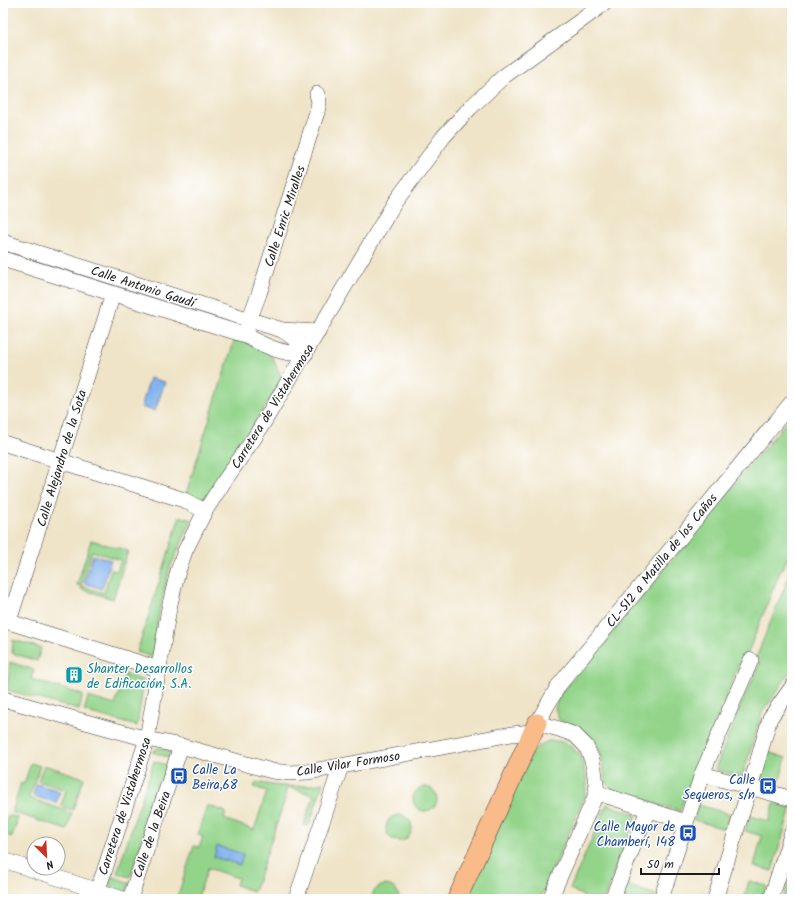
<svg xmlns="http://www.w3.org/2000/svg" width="795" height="902" viewBox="0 0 795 902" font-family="Kalam,sans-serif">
  <rect width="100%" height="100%" fill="#fff"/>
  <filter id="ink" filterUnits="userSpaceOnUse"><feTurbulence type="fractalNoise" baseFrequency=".025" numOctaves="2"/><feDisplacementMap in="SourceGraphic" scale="8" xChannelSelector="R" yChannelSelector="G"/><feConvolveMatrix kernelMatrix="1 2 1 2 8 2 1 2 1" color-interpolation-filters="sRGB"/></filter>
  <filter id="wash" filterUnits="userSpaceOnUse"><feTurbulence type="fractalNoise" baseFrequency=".012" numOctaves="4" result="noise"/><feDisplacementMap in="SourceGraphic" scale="16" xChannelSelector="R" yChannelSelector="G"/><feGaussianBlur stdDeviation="0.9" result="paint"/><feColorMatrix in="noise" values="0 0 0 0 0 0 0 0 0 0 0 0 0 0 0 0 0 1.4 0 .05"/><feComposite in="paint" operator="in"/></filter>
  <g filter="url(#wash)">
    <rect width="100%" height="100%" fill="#efe4c8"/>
    <g fill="#93d48a" stroke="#587853">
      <path d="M235 338 268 352 273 359 281 377 277 389 206 497 199 499 186 494Z"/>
      <path d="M792 415V551L780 572 747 655H743L686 793 680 811 614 792 612 789 606 783 601 753 591 737 579 728 559 720 555 708 559 695 624 618Z"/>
      <path d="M180 516 192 520 170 567 160 608 152 657 137 652Z"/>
      <path d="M91 540 128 551 113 599 81 589 82 586 104 593 111 570 117 571 121 560 92 551 81 586 77 585Z"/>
      <path d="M792 569V669L762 713 742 777 715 769 741 705 760 663 755 660Z"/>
      <path d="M13 640 41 648 37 661 12 653Z"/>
      <path d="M10 662 34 670 31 679 83 695 79 710 7 690Z"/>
      <path d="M125 674 144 681 137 726 84 711 88 697 115 705Z"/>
      <path d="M549 741H558L567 743 579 754 583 764 587 783 585 794 582 803 540 899H466L532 752 540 745Z"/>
      <path d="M157 748 167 749 170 752 171 758 152 752Z"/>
      <path d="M768 752 786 758 778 787 760 782Z"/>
      <path d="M154 761 167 765 130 877 117 873Z"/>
      <path d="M31 763 40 766 29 798 72 813 67 830 12 812 21 783 24 784Z"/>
      <path d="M44 765 84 778 73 810 61 806 66 790 38 781Z"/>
      <path d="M256 782C279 787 300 788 323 783L309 826 304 825 314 795 287 787 285 793H287L254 892 236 885 238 878 208 868 197 899H178L177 898 194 846 199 847 203 837 198 835 207 805 226 812 224 819 254 830 267 791 254 787Z"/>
      <circle cx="425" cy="799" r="12"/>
      <path d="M774 803 791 808 772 871 754 866 762 836 745 831 750 816 769 821Z"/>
      <path d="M607 804 637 815 614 871 612 878 604 899H593L585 897 570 889Z"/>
      <path d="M698 805 730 814 725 829 694 820Z"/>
      <path d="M8 815 18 818 12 837 3 834V831Z"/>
      <circle cx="399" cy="828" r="13"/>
      <path d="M792 871V899H783Z"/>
      <path d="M111 876 130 883 126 891 123 892 111 888 110 882Z"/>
      <path d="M749 881 767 886 763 899H744Z"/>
      <path d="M624 884 656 895 655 899H618Z"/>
      <path d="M384 885C392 885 399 890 399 899H372C372 891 377 887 384 885Z"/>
    </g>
    <g fill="#83b3ee" stroke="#506885">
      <path d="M150 378 165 382 155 411 141 407Z"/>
      <path d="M93 555 111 560 102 589 84 583Z"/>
      <path d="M36 784 60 791 56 803 33 796Z"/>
      <path d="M217 846 243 854 240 865 214 857Z"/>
    </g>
  </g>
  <g filter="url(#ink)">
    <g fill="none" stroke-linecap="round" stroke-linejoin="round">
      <defs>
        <g id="minor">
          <path d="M3 242 282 330 318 332"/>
          <path d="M3 259 242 334C262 344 283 356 306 353 300 342 292 336 282 330"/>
          <path d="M247 329 249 320 259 294 317 112 319 102 317 94"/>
          <path d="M3 443 184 500 205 511"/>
          <path d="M3 620 159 669"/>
          <path d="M9 621 113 294"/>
          <path d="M3 699 147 739 181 746 272 771 290 773 307 772 341 766 512 734 532 732"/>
          <path d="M702 774 750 787 792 799"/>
          <path d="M597 792 604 795 686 822"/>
          <path d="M3 860 123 899"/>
          <path d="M94 899 104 872 147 739 169 608 178 571 185 551 205 511 225 480 255 437 395 202 444 136 470 108 503 77 605 3"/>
          <path d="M130 899 181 746"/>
          <path d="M296 899 341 766"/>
          <path d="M550 899 597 792 594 769 592 760 586 746 575 735 559 729 537 723 559 685 792 402"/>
          <path d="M612 899 648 810"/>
          <path d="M661 899 702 774 751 660"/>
          <path d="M715 899 753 777 770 718 792 687"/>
          <path d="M771 899 792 832"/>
        </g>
        <path id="major" d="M457 899 537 723"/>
      </defs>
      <use href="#minor" stroke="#3c3a36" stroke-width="16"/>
      <use href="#major" stroke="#3c3a36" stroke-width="20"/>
      <use href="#minor" stroke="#fff" stroke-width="15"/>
      <use href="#major" stroke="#fabb8b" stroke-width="19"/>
    </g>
  </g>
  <defs>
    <symbol id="building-square" viewBox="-11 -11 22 22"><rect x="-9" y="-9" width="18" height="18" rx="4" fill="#0f9aa8" stroke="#fff"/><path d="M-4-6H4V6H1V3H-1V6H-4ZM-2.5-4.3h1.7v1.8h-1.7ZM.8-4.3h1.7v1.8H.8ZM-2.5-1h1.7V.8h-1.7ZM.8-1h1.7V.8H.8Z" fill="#fff"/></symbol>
    <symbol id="bus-square" viewBox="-11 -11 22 22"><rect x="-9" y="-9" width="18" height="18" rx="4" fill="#1a4fb4" stroke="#fff"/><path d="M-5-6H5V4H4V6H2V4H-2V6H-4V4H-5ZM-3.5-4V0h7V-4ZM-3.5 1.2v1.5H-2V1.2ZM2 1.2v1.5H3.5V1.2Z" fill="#fff"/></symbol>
  </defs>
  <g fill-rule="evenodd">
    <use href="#building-square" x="64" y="665" width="20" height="20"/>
    <use href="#bus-square" x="169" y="766" width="20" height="20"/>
    <use href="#bus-square" x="758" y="776" width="20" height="20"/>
    <use href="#bus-square" x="678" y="823" width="20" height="20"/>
  </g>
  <g text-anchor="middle" stroke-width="3" stroke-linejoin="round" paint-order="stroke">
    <g font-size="13" fill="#1c1c1c" stroke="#fff">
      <text transform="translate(284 216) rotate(-72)" y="5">Calle Enric Miralles</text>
      <text transform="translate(143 286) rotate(18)" y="5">Calle Antonio Gaudí</text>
      <text transform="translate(272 406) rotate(-58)" y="5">Carretera de Vistahermosa</text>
      <text transform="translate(61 458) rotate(-73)" y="5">Calle Alejandro de la Sota</text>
      <text transform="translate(661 560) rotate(-51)" y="5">CL-512 a Matilla de los Caños</text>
      <text transform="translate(348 763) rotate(-9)" y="5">Calle Vilar Formoso</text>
      <text transform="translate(124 806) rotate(-72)" y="5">Carretera de Vistahermosa</text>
      <text transform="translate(151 834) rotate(-71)" y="5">Calle de la Beira</text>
    </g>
    <g font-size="13" fill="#0d838f" stroke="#fff" text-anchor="start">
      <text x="87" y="673">Shanter Desarrollos<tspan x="87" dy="15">de Edificación, S.A.</tspan></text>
    </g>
    <g font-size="13" fill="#164399" stroke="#fff" text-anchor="end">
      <text x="192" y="774" text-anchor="start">Calle La<tspan x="192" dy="15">Beira,68</tspan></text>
      <text x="755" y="784">Calle<tspan x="755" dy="15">Sequeros, s/n</tspan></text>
      <text x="675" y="831">Calle Mayor de<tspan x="675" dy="15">Chamberí, 148</tspan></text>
    </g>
  </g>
  <rect width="795" height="902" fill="none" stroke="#fff" stroke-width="16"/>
  <g transform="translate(46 856) rotate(156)"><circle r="19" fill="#ffffff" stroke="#a4a4a4"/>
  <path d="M0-3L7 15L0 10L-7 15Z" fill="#c8321e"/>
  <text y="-6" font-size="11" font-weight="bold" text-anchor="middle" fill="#1c1c1c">N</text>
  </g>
  <path d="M641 868v6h78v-6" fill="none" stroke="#1c1c1c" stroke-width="2"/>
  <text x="647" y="868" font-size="12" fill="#1c1c1c" stroke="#ffffff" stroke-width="3" paint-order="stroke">50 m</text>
</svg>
